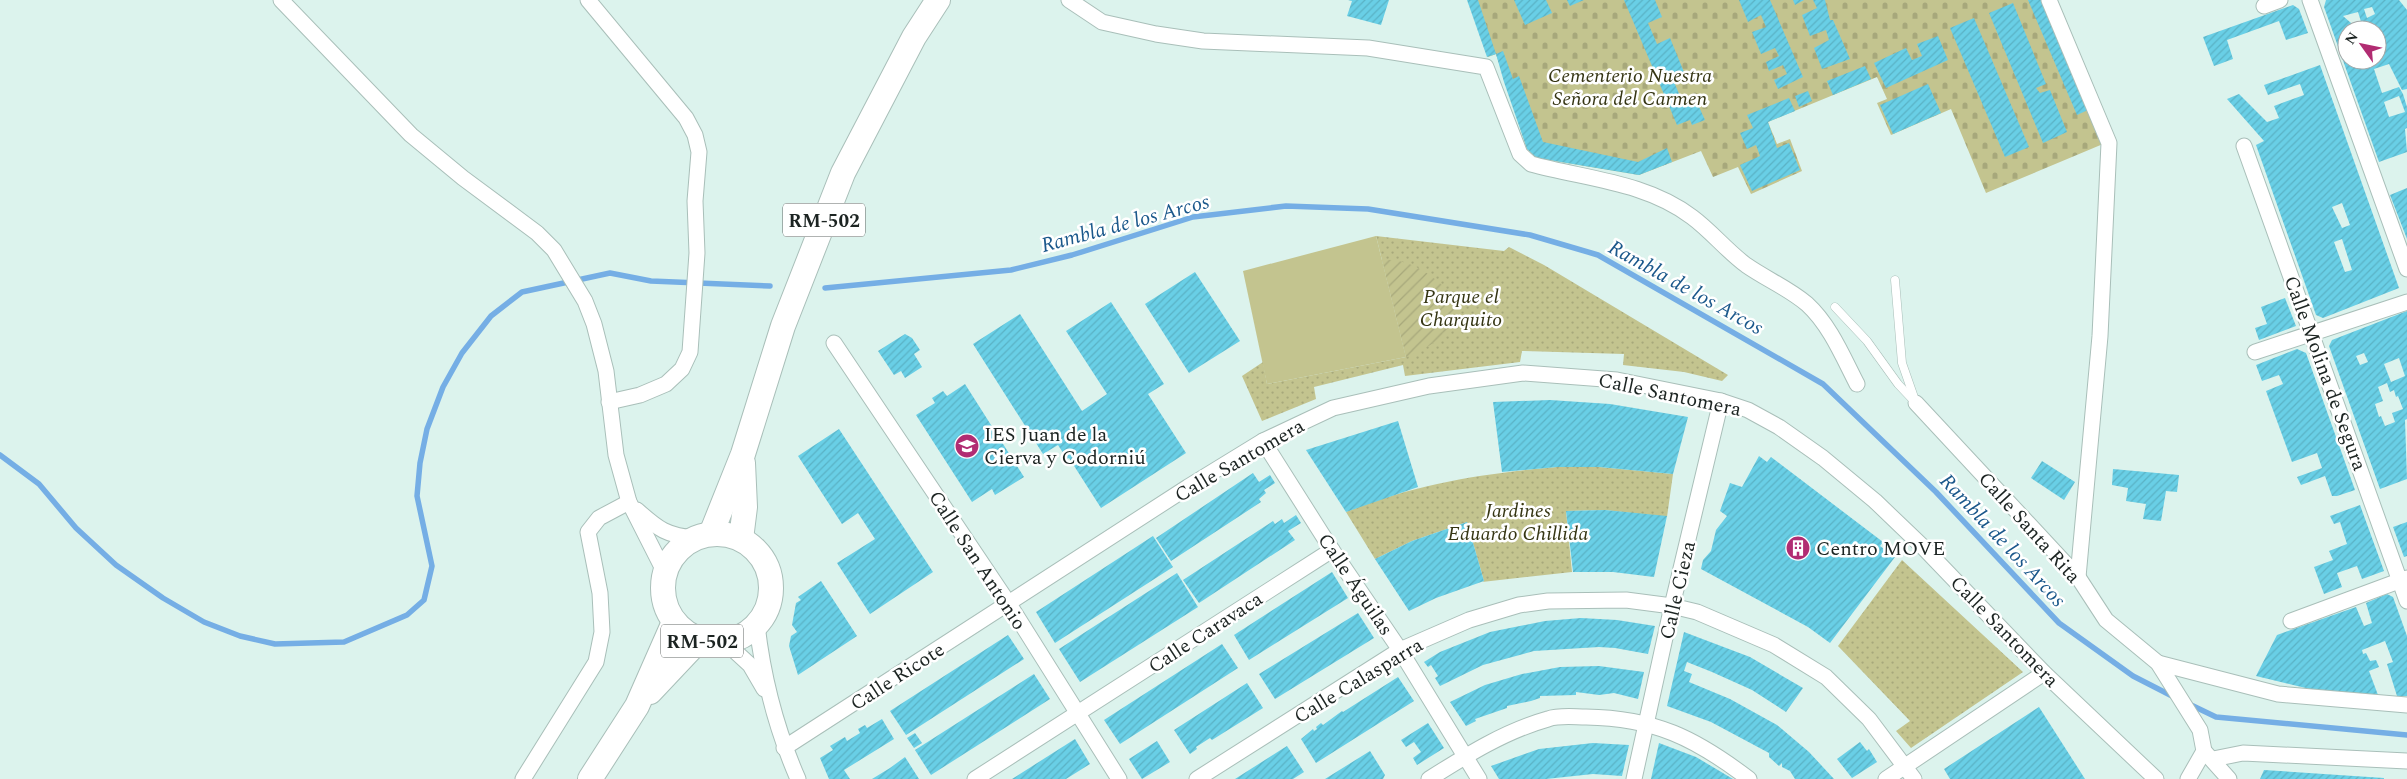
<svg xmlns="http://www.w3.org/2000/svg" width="2407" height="779" viewBox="0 0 2407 779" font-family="Spectral,serif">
  <defs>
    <pattern id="cemetery-stones" width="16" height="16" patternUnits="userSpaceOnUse" patternTransform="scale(1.25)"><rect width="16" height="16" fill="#c3c48f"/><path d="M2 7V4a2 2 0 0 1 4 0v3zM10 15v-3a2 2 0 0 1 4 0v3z" fill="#a7a87b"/></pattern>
    <pattern id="park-dots" width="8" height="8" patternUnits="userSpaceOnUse" patternTransform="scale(1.25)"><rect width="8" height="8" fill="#c3c48f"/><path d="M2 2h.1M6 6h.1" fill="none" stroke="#a7a87b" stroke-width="1.8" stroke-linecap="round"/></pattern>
    <pattern id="garden-furrows" width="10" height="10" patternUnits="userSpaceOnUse" patternTransform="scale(1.25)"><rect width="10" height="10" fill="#c3c48f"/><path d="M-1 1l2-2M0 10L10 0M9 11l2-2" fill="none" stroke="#a7a87b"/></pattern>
    <pattern id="building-hatch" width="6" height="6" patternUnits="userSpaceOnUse" patternTransform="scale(1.25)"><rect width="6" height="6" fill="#69cfe6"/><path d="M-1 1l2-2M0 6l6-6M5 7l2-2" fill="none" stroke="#5ab2c5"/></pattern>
  </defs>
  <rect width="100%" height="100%" fill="#dcf3ed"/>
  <path fill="url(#cemetery-stones)" d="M1468 0H2042L2103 144 1986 193 1951 109 1891 135 1877 103 1887 99 1877 77 1768 122 1777 144 1790 139 1802 171 1751 194 1738 167 1713 177 1701 151 1639 175 1537 158 1527 149 1496 54 1488 57Z"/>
  <g fill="url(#park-dots)">
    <path d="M1376 236 1504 251 1509 247 1544 265 1728 375 1722 381 1684 372 1623 365 1624 354 1522 351 1520 362 1405 376 1403 365 1314 387 1316 399 1262 421 1242 376 1263 362 1267 384 1406 357Z"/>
    <path d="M1557 467H1599L1673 474 1667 517 1605 510 1566 511 1572 572 1482 582 1484 581 1467 522 1412 541 1375 559 1346 512C1414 484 1484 473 1557 467Z"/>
    <path d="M1902 560 2023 672 1911 748 1896 731 1910 721 1838 646Z"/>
  </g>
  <path fill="url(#garden-furrows)" d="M1382 260C1411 258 1433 276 1453 295 1454 304 1456 314 1453 322 1447 338 1420 352 1406 357Z"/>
  <path fill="#c3c48f" d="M1376 236 1406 357 1267 384 1243 271Z"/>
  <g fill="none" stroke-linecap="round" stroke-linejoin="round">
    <g stroke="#75aee5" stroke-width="5.5">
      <path d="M825 288 1011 270 1072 255 1193 217 1286 206 1368 209 1530 235 1598 255 1823 384 1936 492 2059 623 2133 676 2174 697"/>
      <path d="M0 455 39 484 76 528 116 565 163 598 204 622 240 636 275 644 344 642 407 615 424 600 432 566 417 496 420 463 427 429 443 387 462 353 491 316 522 292 610 273 651 281 770 286"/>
      <path d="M2189 704 2216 717 2407 735"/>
    </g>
  </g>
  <g fill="url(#building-hatch)" fill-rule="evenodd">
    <path d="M1348 0H1389L1381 25 1347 16 1352 1Z"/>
    <path d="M1467 0H1478L1496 54 1487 57Z"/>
    <path d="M1514 0H1546L1552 13 1525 25Z"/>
    <path d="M1567 0H1584L1570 6Z"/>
    <path d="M1624 0H1655L1662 17 1648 23 1657 44 1670 38 1686 77 1674 82 1683 103 1695 98 1705 120 1692 125 1690 120 1677 125Z"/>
    <path d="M1739 0H1770L1803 77 1778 89 1774 80 1787 74 1783 65 1769 71 1766 62 1779 56 1775 48 1761 54 1752 32 1766 27 1761 15 1748 22Z"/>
    <path d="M1793 0H1804L1795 5Z"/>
    <path d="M1813 0H1825L1830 20H1833L1850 59 1822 69 1814 48 1829 40 1826 30 1810 36 1802 15 1817 8Z"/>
    <path d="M2028 0H2041L2088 110 2077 115Z"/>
    <path d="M2326 0H2399L2407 10V89L2402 90 2389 64 2374 69 2382 93 2399 87 2403 94 2407 107V128L2405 129 2407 152 2379 162 2324 7ZM2372 7 2375 14 2367 18 2364 9ZM2358 12 2363 28 2358 29 2343 16ZM2347 30H2377V60H2347ZM2399 96 2405 112 2389 117 2384 102Z"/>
    <path d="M2013 3 2046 84 2036 88 2040 93 2050 90 2067 132 2043 143 1989 13Z"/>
    <path d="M2293 5 2299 9 2308 33 2286 40 2279 21 2227 40 2233 59 2214 66 2203 37Z"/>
    <path d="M1974 18 2029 147 2005 157 1950 28Z"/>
    <path d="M1938 36 1948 60 1886 88 1874 63 1906 48 1912 60 1922 56 1917 44Z"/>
    <path d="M1503 51 1513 79 1519 76 1543 142 1638 162 1667 148 1672 162 1639 175 1537 158 1527 149 1504 82 1496 54Z"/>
    <path d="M2320 65 2399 288 2323 318 2316 315 2256 145 2264 141 2227 99 2239 94 2267 122 2279 118 2274 106 2304 95 2300 84 2268 95 2264 85ZM2342 203 2350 225 2342 228 2332 207ZM2342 239 2352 270 2345 272 2334 242Z"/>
    <path d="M1865 66 1871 79 1833 95 1827 81Z"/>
    <path d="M1928 84 1941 113 1893 134 1880 105Z"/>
    <path d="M1808 91 1812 101 1799 107 1795 96Z"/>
    <path d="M1789 98 1795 111 1768 122 1777 148 1789 143 1800 170 1752 191 1740 165 1760 156 1756 145 1747 149 1740 133 1753 128 1747 115Z"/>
    <path d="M2407 188V239L2390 195Z"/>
    <path d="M1195 272 1240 341 1189 373 1145 304Z"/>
    <path d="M2285 298 2296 326 2259 340 2255 328 2267 324 2261 307Z"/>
    <path d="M1111 302 1164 384 1148 394 1186 453 1101 508 1069 458 1067 459 1058 445 1043 454 973 344 1020 314 1082 411 1107 394 1066 331Z"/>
    <path d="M2407 311V419L2405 420 2407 479 2380 489 2329 346 2332 340ZM2364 353 2368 362 2360 365 2356 356ZM2399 358 2405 376 2391 382 2384 364ZM2387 383 2390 392 2394 390 2396 397 2398 396 2403 409 2392 413 2395 422 2385 426 2381 416 2379 417 2375 404 2383 401 2378 387Z"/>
    <path d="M905 334 912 338 920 350 914 354 922 367 905 378 901 371 894 375 878 351Z"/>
    <path d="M2297 349 2306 353 2355 490 2337 496H2332L2325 476 2301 485 2297 477 2322 468 2317 453 2292 462 2266 391 2283 384 2279 375 2262 381 2256 365Z"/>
    <path d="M965 384 1024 477 995 495 992 489 972 502 916 415 935 403 932 398 943 391 947 396Z"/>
    <path d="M1550 400 1610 404 1688 417 1673 474 1599 467H1557L1502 472 1493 402Z"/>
    <path d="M1398 421 1418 487 1346 512 1306 450Z"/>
    <path d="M839 429 933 572 870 614 837 563 875 539 858 513 842 524 798 456Z"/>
    <path d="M1759 456 1767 462 1771 457 1883 542 1880 546 1895 557 1830 643 1808 627 1701 569 1703 560 1711 551 1716 530 1727 516 1720 511 1730 483 1742 487Z"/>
    <path d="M2042 461 2075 482 2064 500 2031 478Z"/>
    <path d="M2113 469 2179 475 2177 492 2166 491 2161 521 2143 519 2146 504 2126 501 2128 488 2112 485Z"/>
    <path d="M1253 473 1259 482 1270 475 1275 483 1264 490 1266 493 1259 499 1261 502 1171 561 1156 538Z"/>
    <path d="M2360 505 2384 571 2362 579 2357 566 2337 573 2342 587 2324 594 2314 567 2333 560 2329 551 2347 544 2340 522 2334 524 2330 516Z"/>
    <path d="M1605 510 1667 516 1654 577 1613 572H1573L1566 511Z"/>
    <path d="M1296 515 1301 523 1288 531 1295 540 1199 603 1183 580 1273 521 1275 524 1282 519 1284 523Z"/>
    <path d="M1467 522 1484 581 1436 598 1409 611 1375 559 1412 541Z"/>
    <path d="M2407 522V556L2404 557 2393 527Z"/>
    <path d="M1153 536 1173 567 1055 643 1036 612Z"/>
    <path d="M1332 572 1348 598 1249 660 1234 635Z"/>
    <path d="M1177 573 1198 607 1080 682 1059 649Z"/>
    <path d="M821 581 857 636 798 675 789 646 791 636 797 632 792 625 796 603 801 600 798 597Z"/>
    <path d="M2387 594 2393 597 2407 636V696H2397L2387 664 2393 662 2385 641 2362 650 2363 654 2366 653 2370 661 2376 660 2379 667 2369 671 2378 695 2314 690 2256 676 2277 635 2356 607 2364 626 2372 623 2366 603Z"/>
    <path d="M1358 613 1374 638 1275 699 1259 674Z"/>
    <path d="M1581 618 1617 620 1655 626 1648 654 1615 648 1599 647 1534 651 1483 665 1440 686 1435 678 1438 676 1431 665 1428 667 1424 662 1440 652 1490 632 1545 621Z"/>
    <path d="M1684 632 1750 657 1803 688 1786 712 1752 690 1712 672 1687 662 1684 671 1692 674 1689 682 1730 699 1777 725 1809 752 1834 779H1795L1790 771 1782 767V763L1779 766 1769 757V753L1711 722 1667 706Z"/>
    <path d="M1008 635 1024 659 906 735 890 711Z"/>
    <path d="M1222 644 1238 668 1120 744 1104 720Z"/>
    <path d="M1599 666 1644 672 1638 699 1614 693 1599 695 1576 692V695L1540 696V698L1531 701 1507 706V708L1475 719 1476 721 1466 726 1450 702 1485 685 1522 674 1560 667Z"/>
    <path d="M1034 674 1050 699 931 775 915 750Z"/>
    <path d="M1398 677 1414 701 1316 763 1301 739 1313 729 1314 731 1317 729 1316 727 1321 723 1323 725 1342 711 1343 712Z"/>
    <path d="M1247 683 1263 708 1212 740 1210 738 1196 747 1197 749 1190 754 1174 730Z"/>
    <path d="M2039 707 2085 779H1950L1944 769Z"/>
    <path d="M882 719 894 739 844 770 850 779H829L820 758 833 750 830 746 845 737 847 741 860 733 858 729 865 725 867 728Z"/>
    <path d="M1428 723 1444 748 1417 765 1413 758 1421 752 1414 742 1406 747 1401 740Z"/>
    <path d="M915 733 922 743 914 748 907 738Z"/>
    <path d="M1075 739 1090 764 1066 779H1012Z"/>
    <path d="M1157 741 1170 762 1142 779 1129 759Z"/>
    <path d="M1860 742 1867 751 1869 749 1877 762 1852 778 1837 759Z"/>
    <path d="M1593 743 1629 745 1622 776 1593 774 1546 779H1499L1491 766 1539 749Z"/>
    <path d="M1659 743 1696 757 1733 779H1651Z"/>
    <path d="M1287 746 1304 772 1293 779H1235Z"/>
    <path d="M1370 751 1385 775 1383 779H1325Z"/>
    <path d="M905 757 919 779H872L890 768Z"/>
    <path d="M2264 770 2384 778V779H2260Z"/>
  </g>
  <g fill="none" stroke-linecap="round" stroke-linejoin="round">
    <defs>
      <g id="service">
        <path d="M1895 280 1902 363 1916 403"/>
        <path d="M1835 307 1867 341 1898 384 1914 401"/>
      </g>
      <g id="minor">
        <path d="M281 0 411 135 463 178 537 233 554 250 585 301 594 324 606 371 616 455 629 502 665 573"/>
        <path d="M588 0 686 118 695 135 699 152 695 201 697 253 690 352 682 369 666 384 640 395 609 402"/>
        <path d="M1069 0 1102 22 1156 34 1203 41 1368 48 1486 67 1520 154 1531 164C1586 179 1646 182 1692 217 1711 231 1727 251 1746 265 1766 279 1788 288 1807 304 1830 325 1843 357 1857 384"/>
        <path d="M2049 0 2109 143 2100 336 2078 577"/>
        <path d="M2310 0 2407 269"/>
        <path d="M2264 6 2280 0"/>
        <path d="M2244 146 2407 601"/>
        <path d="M834 343 1009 604 1119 779"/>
        <path d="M2255 352 2407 302"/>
        <path d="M1916 403 2078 577 2106 620 2158 663 2200 730 2204 751 2229 779"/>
        <path d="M1263 441 1332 550 1400 650 1479 779"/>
        <path d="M637 510C658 529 667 536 696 538"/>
        <path d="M2291 621 2407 578"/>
        <path d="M757 625C763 677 777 731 798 779"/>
        <path d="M725 642 750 665 764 689"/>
        <path d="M2158 663 2278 694 2407 705"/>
        <path d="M784 748 1188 487 1263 441 1333 408 1429 386 1523 373 1617 380 1721 401 1748 410 1779 427 1823 458 1875 501 1923 547 2044 673 2156 779"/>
        <path d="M2213 759 2243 753 2407 761"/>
        <path d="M523 779 596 662 602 632 600 593 588 532 599 518 629 502"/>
        <path d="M975 779 1332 550"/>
        <path d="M1197 779 1400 650 1469 620 1519 605 1548 601 1626 600 1672 606 1697 612 1774 645 1826 677 1869 719 1914 779"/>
        <path d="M1429 779C1467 755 1505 731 1548 719 1559 715 1574 717 1586 717 1655 718 1695 738 1749 779"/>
        <path d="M1634 779 1672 606 1721 401"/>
        <path d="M1886 779 2044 673"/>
        <path d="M2188 779 2204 751"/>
      </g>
      <g id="primary">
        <circle cx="717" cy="588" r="54"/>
        <path d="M711 534 743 454 783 326 843 173 914 37 938 0"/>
        <path d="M741 539 745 507 743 463"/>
        <path d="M650 692 699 640"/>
        <path d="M590 779 637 706 674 622"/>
      </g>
    </defs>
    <use href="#service" stroke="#a9bfb9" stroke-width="9"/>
    <use href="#minor" stroke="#a9bfb9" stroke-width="17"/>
    <use href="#primary" stroke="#a9bfb9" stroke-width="26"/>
    <use href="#service" stroke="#fff" stroke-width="8"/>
    <use href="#minor" stroke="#fff" stroke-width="15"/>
    <use href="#primary" stroke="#fff" stroke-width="24"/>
  </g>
  <defs>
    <symbol id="school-disc" viewBox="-11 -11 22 22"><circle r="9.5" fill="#b12c72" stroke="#fff"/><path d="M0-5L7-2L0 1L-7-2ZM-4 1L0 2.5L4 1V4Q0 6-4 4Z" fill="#fff"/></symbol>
    <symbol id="building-disc" viewBox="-11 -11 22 22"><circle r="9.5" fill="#b12c72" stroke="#fff"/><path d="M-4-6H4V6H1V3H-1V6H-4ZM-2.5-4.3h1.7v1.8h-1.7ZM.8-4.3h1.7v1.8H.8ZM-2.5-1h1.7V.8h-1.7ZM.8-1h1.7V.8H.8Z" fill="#fff"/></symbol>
  </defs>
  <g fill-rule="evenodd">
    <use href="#school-disc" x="953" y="432" width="28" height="28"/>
    <use href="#building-disc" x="1784" y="534" width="28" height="28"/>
  </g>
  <g text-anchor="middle" stroke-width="5" stroke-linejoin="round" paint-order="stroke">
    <g fill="#fff" stroke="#606664" stroke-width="1">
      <rect x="783" y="203.5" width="82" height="33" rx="4"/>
      <rect x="661" y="624.5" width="82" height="33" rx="4"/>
    </g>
    <g font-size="19" font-weight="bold" fill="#1c2422">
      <text x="824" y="227">RM-502</text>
      <text x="702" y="648">RM-502</text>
    </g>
    <g font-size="20" font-style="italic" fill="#353513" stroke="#fff">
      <text x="1630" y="82">Cementerio Nuestra<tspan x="1630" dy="23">Señora del Carmen</tspan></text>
      <text x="1461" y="303">Parque el<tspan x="1461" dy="23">Charquito</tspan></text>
      <text x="1518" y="517">Jardines<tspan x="1518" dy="23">Eduardo Chillida</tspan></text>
    </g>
    <g font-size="20" fill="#1c2422" stroke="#fff">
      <text transform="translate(2326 373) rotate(70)" y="7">Calle Molina de Segura</text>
      <text transform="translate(1670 394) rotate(12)" y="7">Calle Santomera</text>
      <text transform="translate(1239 460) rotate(-30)" y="7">Calle Santomera</text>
      <text transform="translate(2030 527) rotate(48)" y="7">Calle Santa Rita</text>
      <text transform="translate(978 560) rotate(57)" y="7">Calle San Antonio</text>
      <text transform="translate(1356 584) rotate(56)" y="7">Calle Águilas</text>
      <text transform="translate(1677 590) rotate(-77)" y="7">Calle Cieza</text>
      <text transform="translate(2005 631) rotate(46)" y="7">Calle Santomera</text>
      <text transform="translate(1205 632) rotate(-33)" y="7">Calle Caravaca</text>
      <text transform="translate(897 676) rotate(-33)" y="7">Calle Ricote</text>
      <text transform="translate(1358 680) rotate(-31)" y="7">Calle Calasparra</text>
    </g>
    <g font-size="20" fill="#1c2422" stroke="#fff" text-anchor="start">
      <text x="984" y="441">IES Juan de la<tspan x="984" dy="23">Cierva y Codorniú</tspan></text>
      <text x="1816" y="555">Centro MOVE</text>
    </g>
    <g font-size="21" font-style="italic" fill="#1b588b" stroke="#fff">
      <text transform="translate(1125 223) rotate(-15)" y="7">Rambla de los Arcos</text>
      <text transform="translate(1686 287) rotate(29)" y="7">Rambla de los Arcos</text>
      <text transform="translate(2003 540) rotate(47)" y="7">Rambla de los Arcos</text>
    </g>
  </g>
  <g transform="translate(2362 45) rotate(303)"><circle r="24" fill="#ffffff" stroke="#a4a7a7"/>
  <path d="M0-4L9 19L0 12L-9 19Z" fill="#b12c72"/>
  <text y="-8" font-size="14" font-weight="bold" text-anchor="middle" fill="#1c2422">N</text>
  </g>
</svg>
